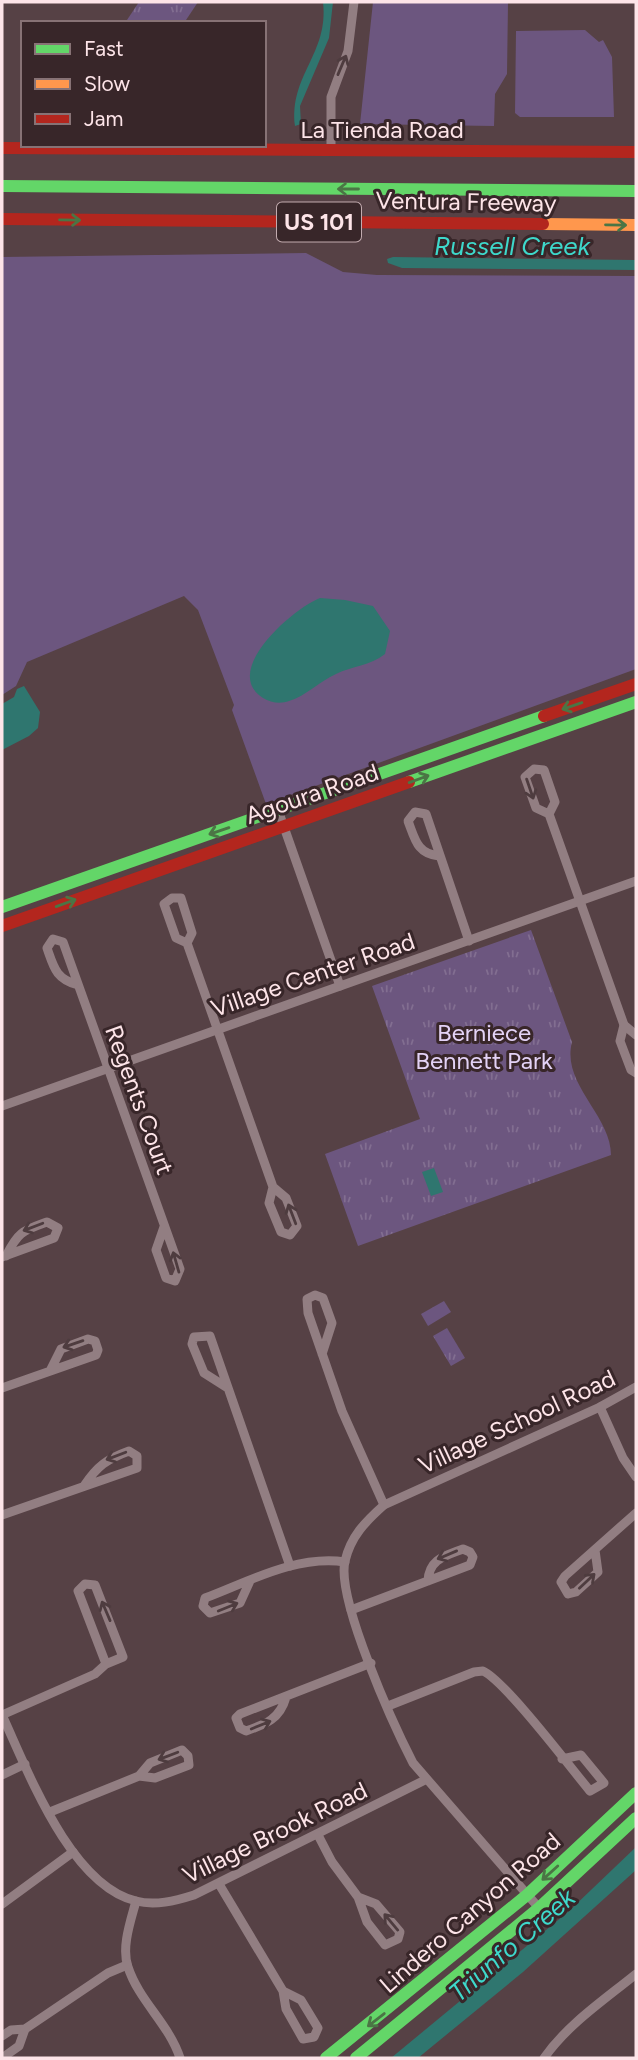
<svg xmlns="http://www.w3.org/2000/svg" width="638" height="2060" viewBox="0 0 638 2060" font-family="Figtree,sans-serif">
  <defs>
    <pattern id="park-tufts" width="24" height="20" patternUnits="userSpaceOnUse" patternTransform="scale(1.75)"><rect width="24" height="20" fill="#6c567f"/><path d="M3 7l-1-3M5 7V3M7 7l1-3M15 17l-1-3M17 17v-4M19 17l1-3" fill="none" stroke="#826e91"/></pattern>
  </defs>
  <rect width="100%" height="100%" fill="#564145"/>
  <g fill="#6c567f">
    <path d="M373 2 508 3 507 74 495 94 494 126 360 124Z"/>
    <path d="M585 30 599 42 603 40 612 57 614 117H520L515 113 516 31Z"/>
    <path d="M306 253 343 272 377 275 636 276V669L266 804 232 710 234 705 198 610 184 596 27 662 16 686 2 695V257Z"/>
  </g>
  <g fill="url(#park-tufts)">
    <path d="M139 2H198L184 23H125Z"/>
    <path d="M531 930 572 1042C561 1084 611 1115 611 1155L358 1246 325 1154 420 1119 372 986Z"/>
    <path d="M444 1301 451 1312 428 1326 421 1314Z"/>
    <path d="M447 1328 465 1358 451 1366 433 1336Z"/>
  </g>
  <g fill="#2f766f">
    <path d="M323 2H333L329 38 300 106 301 124 295 126C289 75 329 54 323 2Z"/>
    <path d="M393 257 636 260V270L402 268 388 263 387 259Z"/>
    <path d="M320 598 345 600 373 606 390 631 385 654C370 666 352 666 336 674 320 681 306 696 289 701 281 704 271 703 263 698 220 671 294 608 320 598Z"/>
    <path d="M24 686 40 712 38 728 29 736 2 750V704L14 697 17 689Z"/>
    <path d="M434 1168 443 1192 431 1196 422 1172Z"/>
    <path d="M636 1847V1870L523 1972 418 2058H391L569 1911Z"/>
  </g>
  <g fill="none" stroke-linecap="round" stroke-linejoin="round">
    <g stroke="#927e82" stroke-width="9">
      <path d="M331 150V97L348 51 354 2"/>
      <path d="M278 810 340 986"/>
      <path d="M549 814 555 802 544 770 534 769 525 777 536 808 549 814 624 1025 620 1041 631 1070 636 1073"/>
      <path d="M439 856C417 854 415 839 408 821L415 812 426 814 469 941"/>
      <path d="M187 943 192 933 181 898H172L164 904 176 938 187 943 273 1187 269 1203 281 1232 290 1235 297 1226 286 1198 273 1187"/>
      <path d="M78 985C56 979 54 968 47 948L53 939 63 942 180 1269 175 1281 166 1278 156 1250 164 1227"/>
      <path d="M624 1025 636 1035"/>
      <path d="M2 1106 636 881"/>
      <path d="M2 1257 54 1238 58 1228 47 1222C22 1231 18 1232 6 1256"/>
      <path d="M322 1354 332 1323 323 1298 315 1295 307 1299 308 1313 342 1411 384 1505"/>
      <path d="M226 1387 204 1373 192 1344 194 1337 210 1336 290 1566"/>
      <path d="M2 1388 96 1355 98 1350 95 1341 88 1339 61 1349 50 1371"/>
      <path d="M600 1407 623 1458 636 1477"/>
      <path d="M2 1515 137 1468V1456L129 1451C107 1459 97 1466 84 1486"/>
      <path d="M595 1550 598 1572 576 1592 568 1594 561 1582 565 1576 636 1513"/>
      <path d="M250 1581 240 1603 210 1613 203 1606 205 1598C250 1581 296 1555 345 1562"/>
      <path d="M351 1610 470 1565 473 1557 470 1552 463 1549C445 1556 429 1559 428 1581"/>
      <path d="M106 1664 78 1591 85 1584 95 1585 123 1657 106 1664 95 1674 2 1715C28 1771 70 1885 136 1901 155 1906 175 1901 194 1895L425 1780"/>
      <path d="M286 1697C280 1719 266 1724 246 1731L240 1728 236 1718 240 1714 371 1663"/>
      <path d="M388 1706 474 1672 483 1671C505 1681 570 1767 590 1791L604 1783 581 1755 562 1759"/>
      <path d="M2 1775 25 1764"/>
      <path d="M50 1812 139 1776 155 1778 189 1765 188 1756 182 1750 150 1763 139 1776"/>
      <path d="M318 1835 332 1862 358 1897 367 1922 385 1945 398 1939 400 1932 376 1904 358 1897"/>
      <path d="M219 1884 283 1991 286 2009 303 2039 314 2037 318 2028 301 2000 283 1991"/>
      <path d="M136 1901C131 1920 121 1947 128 1967 139 2001 169 2024 180 2058"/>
      <path d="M2 1904 73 1852"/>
      <path d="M539 1908 413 1763C394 1726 336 1599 345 1561 351 1536 365 1522 384 1505L600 1407 636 1387"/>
      <path d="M2 2036 11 2030 25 2029 108 1973 127 1965"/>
      <path d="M2 2058 19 2046 25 2029"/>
      <path d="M544 2058C568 2024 604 2000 636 1974"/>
    </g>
    <g stroke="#63d668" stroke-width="12">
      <path d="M2 186 636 191"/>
      <path d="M409 782 636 702"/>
      <path d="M2 907 544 716"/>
      <path d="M326 2058 527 1895 636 1793"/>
      <path d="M356 2058 539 1908 636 1818"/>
    </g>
    <path stroke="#ff974d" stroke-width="12" d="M543 224 636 225"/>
    <g stroke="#b3261e" stroke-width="12">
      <path d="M2 148 636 152"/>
      <path d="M2 219 543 224"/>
      <path d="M544 716 636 684"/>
      <path d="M2 926 409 782"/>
    </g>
  </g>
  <defs><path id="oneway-shaft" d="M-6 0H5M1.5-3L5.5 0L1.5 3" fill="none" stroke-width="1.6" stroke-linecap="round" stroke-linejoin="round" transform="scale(1.75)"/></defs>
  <g stroke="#4e3c3f">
    <use href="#oneway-shaft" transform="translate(342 65) rotate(-67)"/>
    <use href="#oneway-shaft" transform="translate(530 789) rotate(71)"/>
    <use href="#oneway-shaft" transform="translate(292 1214) rotate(-111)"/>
    <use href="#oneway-shaft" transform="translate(33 1227) rotate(159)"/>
    <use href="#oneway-shaft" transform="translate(176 1262) rotate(-106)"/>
    <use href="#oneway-shaft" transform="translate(73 1344) rotate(161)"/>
    <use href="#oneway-shaft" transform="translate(116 1456) rotate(159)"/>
    <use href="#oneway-shaft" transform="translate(447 1555) rotate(157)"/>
    <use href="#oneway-shaft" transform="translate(587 1581) rotate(-43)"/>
    <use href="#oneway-shaft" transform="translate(228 1607) rotate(-22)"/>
    <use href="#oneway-shaft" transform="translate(106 1611) rotate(-113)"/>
    <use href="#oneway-shaft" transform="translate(261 1725) rotate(-22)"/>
    <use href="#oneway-shaft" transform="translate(168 1756) rotate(159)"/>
    <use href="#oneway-shaft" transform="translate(391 1922) rotate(-130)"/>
  </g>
  <g stroke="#4b7545">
    <use href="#oneway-shaft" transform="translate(348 189) rotate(-180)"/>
    <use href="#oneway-shaft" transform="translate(70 220) rotate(1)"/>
    <use href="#oneway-shaft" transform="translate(616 225) rotate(1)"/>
    <use href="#oneway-shaft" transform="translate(572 706) rotate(161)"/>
    <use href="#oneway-shaft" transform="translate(419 779) rotate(-20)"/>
    <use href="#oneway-shaft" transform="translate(219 831) rotate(161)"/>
    <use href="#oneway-shaft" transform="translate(66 903) rotate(-20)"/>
    <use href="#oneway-shaft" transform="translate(550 1873) rotate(138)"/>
    <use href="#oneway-shaft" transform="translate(376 2020) rotate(142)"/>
  </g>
  <g text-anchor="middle" stroke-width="6" stroke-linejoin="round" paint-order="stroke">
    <rect fill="#382629" stroke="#c2abaf" stroke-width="2" x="277" y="202.5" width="84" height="39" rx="5"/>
    <g font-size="23" font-weight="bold" fill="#fde4e8">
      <text x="319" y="230">US 101</text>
    </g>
    <g font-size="24" fill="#fde4e8" stroke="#382629">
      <text x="382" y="138">La Tienda Road</text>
      <text transform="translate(466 202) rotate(1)" y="8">Ventura Freeway</text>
      <text transform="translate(312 794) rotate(-19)" y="8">Agoura Road</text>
      <text transform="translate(313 975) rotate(-19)" y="8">Village Center Road</text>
      <text transform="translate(139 1100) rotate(70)" y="8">Regents Court</text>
      <text transform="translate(517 1422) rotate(-25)" y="8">Village School Road</text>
      <text transform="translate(275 1833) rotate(-26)" y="8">Village Brook Road</text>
      <text transform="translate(470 1913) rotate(-41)" y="8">Lindero Canyon Road</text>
    </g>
    <g font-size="24" fill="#e3d2f6" stroke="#382629">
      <text x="484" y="1041">Berniece<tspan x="484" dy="28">Bennett Park</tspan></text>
    </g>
    <g font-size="26" font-style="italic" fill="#3ed8cb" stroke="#382629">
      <text x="512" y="255">Russell Creek</text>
      <text transform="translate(512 1945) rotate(-41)" y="9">Triunfo Creek</text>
    </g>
  </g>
  <rect width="638" height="2060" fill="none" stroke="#fde4e8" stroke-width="7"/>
  <rect x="21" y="21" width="245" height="126" fill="#382629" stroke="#877275" stroke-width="2"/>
  <rect x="35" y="44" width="35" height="10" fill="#63d668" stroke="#877275" stroke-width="2"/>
  <text x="84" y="56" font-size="21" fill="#fde4e8">Fast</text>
  <rect x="35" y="79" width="35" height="10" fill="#ff974d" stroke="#877275" stroke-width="2"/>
  <text x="84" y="91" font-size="21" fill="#fde4e8">Slow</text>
  <rect x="35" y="114" width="35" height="10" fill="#b3261e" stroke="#877275" stroke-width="2"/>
  <text x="84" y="126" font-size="21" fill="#fde4e8">Jam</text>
</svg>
